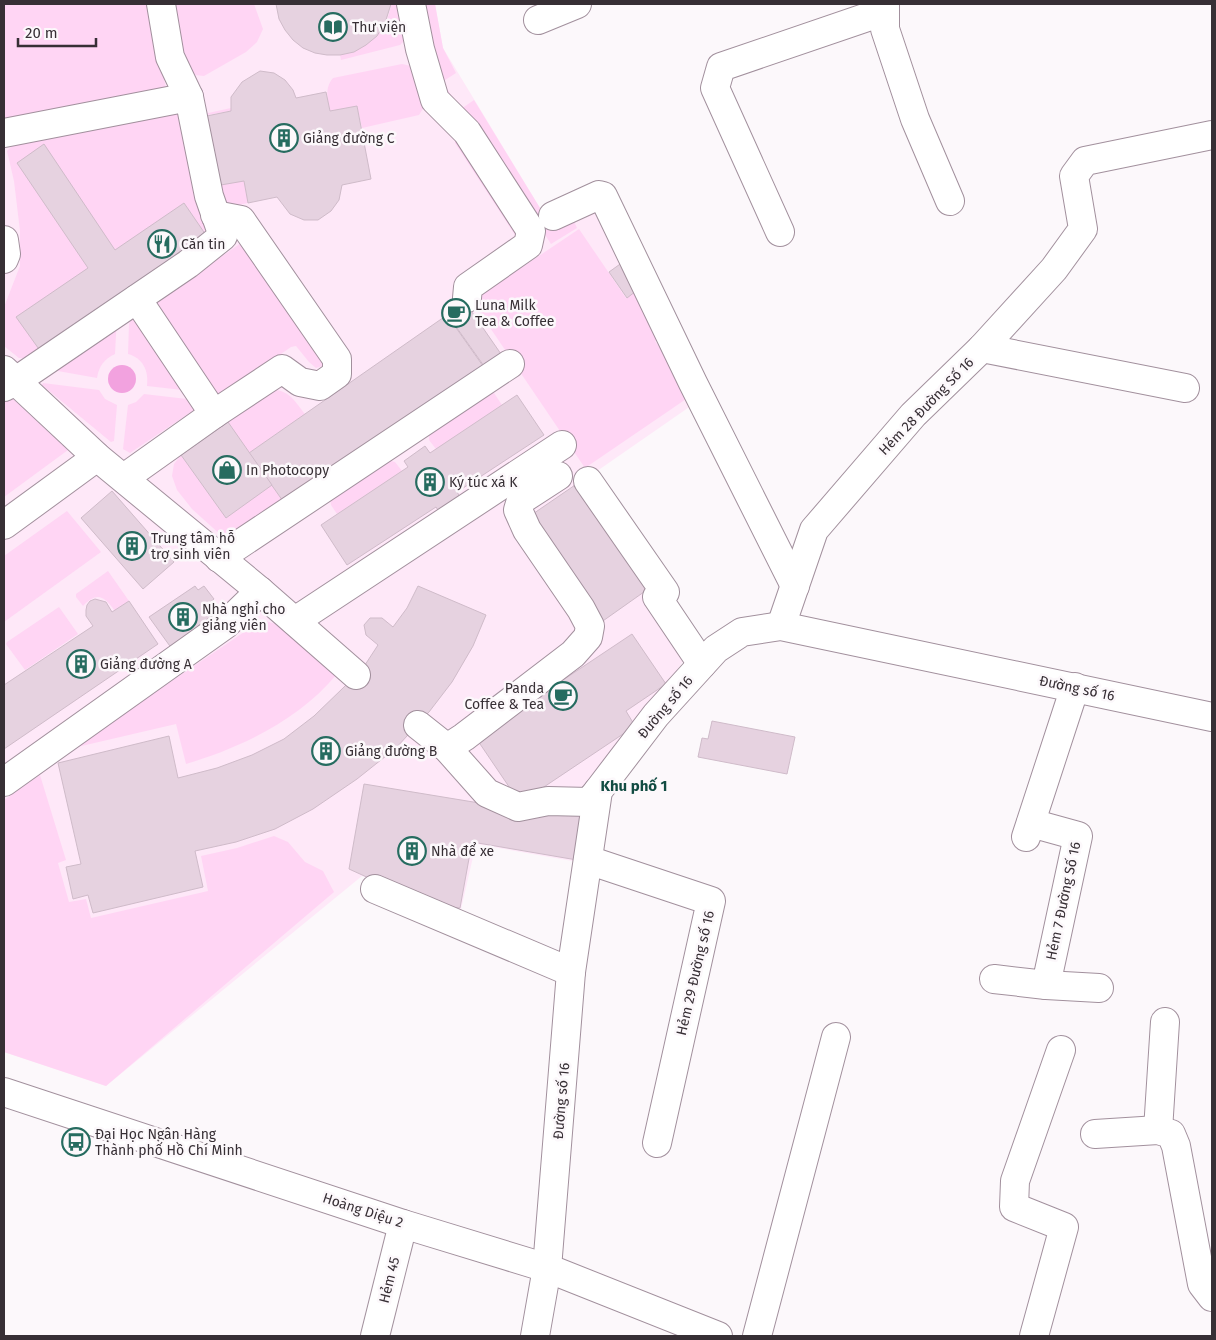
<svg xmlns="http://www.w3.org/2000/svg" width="1216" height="1340" viewBox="0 0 1216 1340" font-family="'Fira Sans',sans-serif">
  <rect width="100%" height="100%" fill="#fcf8fb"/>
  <path fill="#fee8f8" d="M4 4H435L443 48 551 226 600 199 698 401 587 478 694 645 589 802 578 862 476 844 459 918 362 876 106 1086 4 1052Z"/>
  <g fill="#ffd5f4">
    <path d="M4 4H148L166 88 4 123Z"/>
    <path d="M175 4H254L263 29 257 42 246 52 204 76 195 75 187 65 184 56Z"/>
    <path d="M391 4H400L405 40 400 45 341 60 340 55C366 49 388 32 391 4Z"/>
    <path d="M421 4H435L443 48 456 73 442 82 461 109 474 100 551 226 572 217 577 228 551 244 470 121 446 100Z"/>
    <path d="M402 64 411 66 424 107 419 115 362 128 357 106 330 111C328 99 324 89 333 78Z"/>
    <path d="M161 108 180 114 190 126 205 233 184 203 115 250 43 145 17 163 88 268 17 317 41 352 32 358H19L4 346V307L20 266V231L14 181 7 151 19 139Z"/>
    <path d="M231 108V111L202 116 244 181 248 203 224 208 199 115Z"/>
    <path d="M458 139 520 232 517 236 515 235 455 143V140Z"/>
    <path d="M579 229 626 298 642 287 666 334 655 341 692 395 585 468 472 301Z"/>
    <path d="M241 243 325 365 316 368 309 362 296 346 291 347 218 398 153 304Z"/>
    <path d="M117 316 115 354C104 359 99 366 97 378L41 368Z"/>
    <path d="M136 316 191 391 147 386C149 371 143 358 128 354L129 324 131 318Z"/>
    <path d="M43 383 99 390 105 399 117 405 114 441 111 442 42 385Z"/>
    <path d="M275 390C290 391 296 403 305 414L249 453 228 422Z"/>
    <path d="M488 391 494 393 502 405 436 449 429 440V430Z"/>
    <path d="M144 394 187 399 192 401 194 410 130 453 123 449 128 405 136 402Z"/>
    <path d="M13 399 68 450 4 497V401Z"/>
    <path d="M181 455 226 518 272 485 285 504 236 538 223 537 192 509 177 490 172 476 174 464Z"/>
    <path d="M388 460 395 462 402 471 337 514 331 505 330 499Z"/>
    <path d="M67 511 101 552 4 622V556Z"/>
    <path d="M108 571 129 601 115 611C103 595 97 592 83 606L76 597V594Z"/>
    <path d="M59 607 78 634 25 670 6 644 7 642Z"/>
    <path d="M266 621 279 625 337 674C299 720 242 747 186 764L176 724 73 748 250 628Z"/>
    <path d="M40 775 66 860 58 863 69 902 86 899 91 918 208 891 201 856 237 848 274 836 288 842 305 862 323 871 334 892 106 1086 4 1052V800Z"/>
  </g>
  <circle fill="#f2a2df" cx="122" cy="379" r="14"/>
  <g fill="#e6d2e0" stroke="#cfbbc9">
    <path d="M276 4H391L385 23 377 36 366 45 354 52 340 55H327L315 53 303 48 293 40 285 30 279 19Z"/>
    <path d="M260 71 274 73 285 80 293 90 296 98 326 92 330 111 357 106 371 179 342 185 339 200 331 211 318 220H304L290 214 277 197 248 203 244 181 215 186 202 117 231 111V97L242 82Z"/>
    <path d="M44 144 115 250 184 203 208 238 41 352 16 317 88 268 17 163Z"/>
    <path d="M623 262 640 288 627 298 609 272Z"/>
    <path d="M465 302 501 354 484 366 447 314Z"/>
    <path d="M447 315 483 366 285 504 249 453Z"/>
    <path d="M517 395 544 435 457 492 462 500 441 515 436 507 347 565 321 525 408 467 404 461 425 446 430 453Z"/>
    <path d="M228 422 272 485 226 518 181 455Z"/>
    <path d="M578 483 651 587 600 623 527 518Z"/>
    <path d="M112 491 174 562 143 589 81 518Z"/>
    <path d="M195 586 198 590 204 586 214 599 208 604 217 618 172 649 149 617Z"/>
    <path d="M418 586 486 615 473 646 452 682 429 712 396 748 357 779 313 809 275 829 236 842 195 851 203 887 93 913 88 895 73 899 66 867 81 864 58 763 169 736 178 778 217 768 252 755 284 739 314 716 343 688 363 668 378 645 366 635 364 625 370 618H382L393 627 407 608Z"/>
    <path d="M95 599 106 602 112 612 129 601 158 644 4 749V685L93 626 86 616V610L87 605 90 601Z"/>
    <path d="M632 634 666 684 626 711 635 726 520 803 476 738Z"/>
    <path d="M712 721 795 737 787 774 698 757 702 738 708 739Z"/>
    <path d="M364 784 546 814H586L577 860 472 842 460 908 434 905 415 899 349 869Z"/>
  </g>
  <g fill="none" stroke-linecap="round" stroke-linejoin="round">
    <defs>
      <g id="minor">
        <path d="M411 4 420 49 435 100 467 132 531 231 528 245 468 287 467 298"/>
        <path d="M885 4V29L915 119 950 201"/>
        <path d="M538 20 577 4"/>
        <path d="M4 133 189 97"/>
        <path d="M553 216 599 195 603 196 693 383 795 586"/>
        <path d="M780 232 715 88 721 67 885 11"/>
        <path d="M4 240 6 254 4 259"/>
        <path d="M137 299 214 414"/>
        <path d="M982 348 1185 388"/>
        <path d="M4 370 97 457 260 591 356 675"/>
        <path d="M4 387 16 381 188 264 223 236 209 196 189 97 170 57 161 4"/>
        <path d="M124 478 214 414 282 369 300 382 320 386 337 374V359L241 220 215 215"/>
        <path d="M588 481 665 592 657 597 702 664"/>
        <path d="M4 525 97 457"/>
        <path d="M219 558 510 364"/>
        <path d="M295 621 562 445"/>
        <path d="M781 626 814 530 913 415 982 348 1054 269 1083 229 1074 176 1085 161 1212 135"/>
        <path d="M418 725 447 748 464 737 573 654 588 637 590 626 581 609 527 530 518 510 521 500 558 476"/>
        <path d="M447 748 487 793 518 807 548 801 589 802 598 791"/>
        <path d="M4 782 226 624 260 591"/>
        <path d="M1026 837 1075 687"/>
        <path d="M588 860 711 901 657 1143"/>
        <path d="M375 889 571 972"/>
        <path d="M994 979 1046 985 1078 836 1031 823"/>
        <path d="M1046 985 1099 988"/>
        <path d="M4 1092 403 1224 547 1268 718 1336"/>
        <path d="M1158 1130 1165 1022"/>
        <path d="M1095 1134 1158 1130 1171 1134 1176 1146 1202 1284 1212 1297"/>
        <path d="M375 1336 403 1224"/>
        <path d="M535 1336 547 1268 571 972 598 791 656 715 716 649 742 632 781 626 1212 717"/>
        <path d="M757 1336 836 1037"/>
        <path d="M1034 1336 1064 1227 1014 1207 1015 1181 1061 1050"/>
      </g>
    </defs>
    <use href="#minor" stroke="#a2909d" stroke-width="30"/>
    <use href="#minor" stroke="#fff" stroke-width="28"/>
  </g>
  <defs>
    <symbol id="library-ring" viewBox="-11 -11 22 22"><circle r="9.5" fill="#fcf8fb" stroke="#266c60" stroke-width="1.5"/><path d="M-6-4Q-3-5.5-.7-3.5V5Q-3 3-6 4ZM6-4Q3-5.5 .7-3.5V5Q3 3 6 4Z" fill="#266c60"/></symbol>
    <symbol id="building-ring" viewBox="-11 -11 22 22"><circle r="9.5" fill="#fcf8fb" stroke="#266c60" stroke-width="1.5"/><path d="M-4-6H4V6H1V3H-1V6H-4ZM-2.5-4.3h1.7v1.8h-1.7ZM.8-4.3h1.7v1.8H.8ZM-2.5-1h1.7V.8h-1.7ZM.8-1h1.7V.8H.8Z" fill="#266c60"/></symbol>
    <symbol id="restaurant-ring" viewBox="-11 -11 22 22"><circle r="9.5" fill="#fcf8fb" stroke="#266c60" stroke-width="1.5"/><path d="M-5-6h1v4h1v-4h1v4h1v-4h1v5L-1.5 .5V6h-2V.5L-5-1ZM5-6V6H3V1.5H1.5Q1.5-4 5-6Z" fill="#266c60"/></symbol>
    <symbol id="cafe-ring" viewBox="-11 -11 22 22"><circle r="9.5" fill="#fcf8fb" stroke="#266c60" stroke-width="1.5"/><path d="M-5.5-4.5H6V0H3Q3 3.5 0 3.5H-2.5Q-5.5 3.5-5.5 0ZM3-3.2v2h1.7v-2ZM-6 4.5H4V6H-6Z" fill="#266c60"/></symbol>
    <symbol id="shop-ring" viewBox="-11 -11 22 22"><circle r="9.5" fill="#fcf8fb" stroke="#266c60" stroke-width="1.5"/><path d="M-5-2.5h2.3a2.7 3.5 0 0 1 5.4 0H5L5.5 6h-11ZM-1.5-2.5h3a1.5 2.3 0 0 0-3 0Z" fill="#266c60"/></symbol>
    <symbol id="bus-ring" viewBox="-11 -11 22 22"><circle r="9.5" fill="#fcf8fb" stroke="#266c60" stroke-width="1.5"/><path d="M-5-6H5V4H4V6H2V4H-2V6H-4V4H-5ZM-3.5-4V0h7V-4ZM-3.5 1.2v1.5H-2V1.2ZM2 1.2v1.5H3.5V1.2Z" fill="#266c60"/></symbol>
  </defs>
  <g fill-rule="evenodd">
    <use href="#library-ring" x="317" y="11" width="32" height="32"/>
    <use href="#building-ring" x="268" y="122" width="32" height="32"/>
    <use href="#restaurant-ring" x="146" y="228" width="32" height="32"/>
    <use href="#cafe-ring" x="440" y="297" width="32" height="32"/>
    <use href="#shop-ring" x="211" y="454" width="32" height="32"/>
    <use href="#building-ring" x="414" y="466" width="32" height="32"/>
    <use href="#building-ring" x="116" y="530" width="32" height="32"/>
    <use href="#building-ring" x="167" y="601" width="32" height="32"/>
    <use href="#building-ring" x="65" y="648" width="32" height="32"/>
    <use href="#cafe-ring" x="547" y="680" width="32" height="32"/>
    <use href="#building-ring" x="310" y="735" width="32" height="32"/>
    <use href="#building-ring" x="396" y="835" width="32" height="32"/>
    <use href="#bus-ring" x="60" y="1126" width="32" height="32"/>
  </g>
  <g text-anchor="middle" stroke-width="5" stroke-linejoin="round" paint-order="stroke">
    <g font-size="14" fill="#372f35" stroke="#fcf8fb" text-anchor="start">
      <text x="352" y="32">Thư viện</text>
      <text x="303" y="143">Giảng đường C</text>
      <text x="181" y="249">Căn tin</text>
      <text x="475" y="310">Luna Milk<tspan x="475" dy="16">Tea &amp; Coffee</tspan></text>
      <text x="246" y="475">In Photocopy</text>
      <text x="449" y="487">Ký túc xá K</text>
      <text x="151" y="543">Trung tâm hỗ<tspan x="151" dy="16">trợ sinh viên</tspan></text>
      <text x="202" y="614">Nhà nghỉ cho<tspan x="202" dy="16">giảng viên</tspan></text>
      <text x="100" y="669">Giảng đường A</text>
      <text x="544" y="693" text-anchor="end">Panda<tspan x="544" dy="16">Coffee &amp; Tea</tspan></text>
      <text x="345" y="756">Giảng đường B</text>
      <text x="431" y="856">Nhà để xe</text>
      <text x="95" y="1139">Đại Học Ngân Hàng<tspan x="95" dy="16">Thành phố Hồ Chí Minh</tspan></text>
    </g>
    <g font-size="14" fill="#372f35" stroke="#fcf8fb">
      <text transform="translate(926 406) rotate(-46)" y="5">Hẻm 28 Đường Số 16</text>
      <text transform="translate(1077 688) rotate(12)" y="5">Đường số 16</text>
      <text transform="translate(665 707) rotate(-50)" y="5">Đường số 16</text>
      <text transform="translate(1063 901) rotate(-78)" y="5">Hẻm 7 Đường Số 16</text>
      <text transform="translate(695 973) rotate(-77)" y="5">Hẻm 29 Đường số 16</text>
      <text transform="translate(561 1101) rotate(-85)" y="5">Đường số 16</text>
      <text transform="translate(363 1210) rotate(18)" y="5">Hoàng Diệu 2</text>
      <text transform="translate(389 1280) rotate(-76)" y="5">Hẻm 45</text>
    </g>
    <g font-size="15" font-weight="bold" fill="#114b42" stroke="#fcf8fb">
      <text x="634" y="791">Khu phố 1</text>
    </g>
  </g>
  <rect width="1216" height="1340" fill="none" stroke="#372f35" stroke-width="10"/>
  <path d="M18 38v8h78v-8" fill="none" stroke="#372f35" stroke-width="2.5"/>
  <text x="25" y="38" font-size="15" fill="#372f35" stroke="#fcf8fb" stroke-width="4" paint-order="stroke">20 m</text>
</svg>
